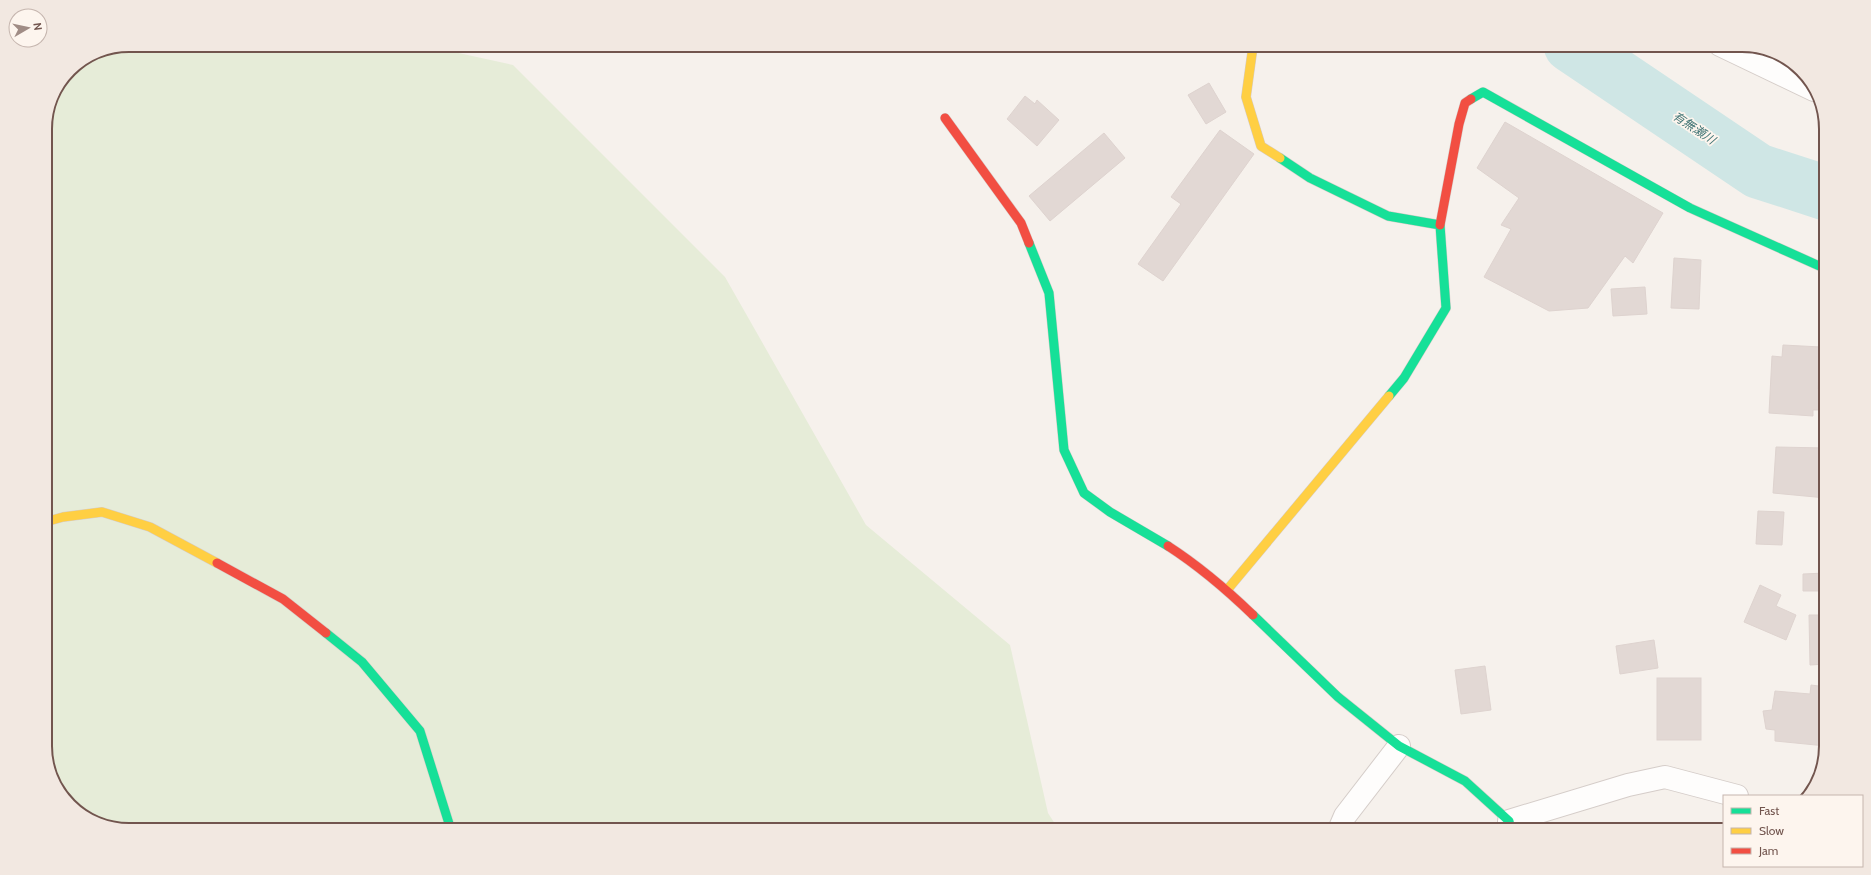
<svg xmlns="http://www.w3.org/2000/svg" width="1871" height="875" viewBox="0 0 1871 875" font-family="Cabin,'Noto Sans JP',sans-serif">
  <rect width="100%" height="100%" fill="#f6f1ec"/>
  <path fill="#e6ecd8" d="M129 45H422L513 65 725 277 866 525 1010 645 1048 813 1059 830H129L97 824 62 797 45 752V124L51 97 70 69 97 51Z"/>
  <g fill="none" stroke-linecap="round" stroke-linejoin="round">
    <path stroke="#cfe6e5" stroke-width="55" d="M1571 45 1758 171 1826 193"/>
  </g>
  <g fill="#e2d8d4" stroke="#ded3cf">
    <path d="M1209 83 1226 112 1206 124 1188 95Z"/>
    <path d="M1025 96 1035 104 1037 100 1059 120 1037 146 1007 119Z"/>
    <path d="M1505 122 1663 213 1633 263 1625 256 1588 308 1549 311 1484 277 1511 229 1501 225 1519 198 1477 168Z"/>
    <path d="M1220 130 1254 154 1163 281 1138 264 1181 204 1171 197Z"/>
    <path d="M1104 133 1125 158 1050 221 1029 196Z"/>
    <path d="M1674 258 1701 260 1699 309 1671 308Z"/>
    <path d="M1645 287 1647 314 1613 316 1611 289Z"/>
    <path d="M1783 345 1821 347 1818 389H1826V410H1813V416L1769 413 1772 356 1782 357Z"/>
    <path d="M1776 447 1826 448V498L1773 493Z"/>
    <path d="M1758 511 1784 512 1782 545 1756 544Z"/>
    <path d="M1826 573V591H1803V574Z"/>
    <path d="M1760 585 1781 595 1776 606 1796 615 1786 640 1744 622Z"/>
    <path d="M1809 615H1826V664L1810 665Z"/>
    <path d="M1654 640 1658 668 1620 674 1616 646Z"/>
    <path d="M1485 666 1491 710 1461 714 1455 670Z"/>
    <rect x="1657" y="678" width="44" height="62"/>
    <path d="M1811 685 1826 687V746L1775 741V730L1766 729 1763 711 1772 710 1775 691 1810 694Z"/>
  </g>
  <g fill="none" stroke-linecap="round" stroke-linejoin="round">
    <defs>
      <g id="street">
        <path d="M1720 45 1814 90"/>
        <path d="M1509 821 1628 785 1665 777 1737 796"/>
        <path d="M1339 830 1345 816 1399 746"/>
      </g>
      <g id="fast">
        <path d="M1471 99 1483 92 1690 208 1826 269"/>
        <path d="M1280 158 1310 178 1388 216 1440 225 1446 308 1404 378 1389 396"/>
        <path d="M1029 243 1049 293 1064 450 1084 493 1110 512 1168 546"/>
        <path d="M1253 615 1338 697 1399 746 1465 781 1509 821 1511 830"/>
        <path d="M326 633 362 662 420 731 451 830"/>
      </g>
      <g id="slow">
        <path d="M1253 46 1246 97 1261 146 1280 158"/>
        <path d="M45 522 63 517 102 512 150 527 217 563"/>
        <path d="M1227 590 1389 396"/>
      </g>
      <g id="jam">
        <path d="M945 118 1021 223 1029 243"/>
        <path d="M1440 225 1459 124 1465 103 1471 99"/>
        <path d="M1168 546C1199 566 1226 589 1253 615"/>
        <path d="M217 563 283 599 326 633"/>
      </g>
    </defs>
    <use href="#street" stroke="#d5cdc9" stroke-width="24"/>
    <use href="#fast" stroke="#d5ccc8" stroke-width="10"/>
    <use href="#slow" stroke="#d5ccc8" stroke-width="10"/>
    <use href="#jam" stroke="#d5ccc8" stroke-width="10"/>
    <use href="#street" stroke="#fefdfc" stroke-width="22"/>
    <use href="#fast" stroke="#16e098" stroke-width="9"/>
    <use href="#slow" stroke="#ffcf43" stroke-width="9"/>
    <use href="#jam" stroke="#f24e42" stroke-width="9"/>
  </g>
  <g text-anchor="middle" stroke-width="3.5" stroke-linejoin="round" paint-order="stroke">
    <g font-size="12" font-style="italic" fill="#437676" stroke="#fdf5ee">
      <text transform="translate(1694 128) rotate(34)" y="4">有無瀬川</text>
    </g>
  </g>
  <path d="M0 0H1871V875H0ZM129 52H1742A77 77 0 0 1 1819 129V746A77 77 0 0 1 1742 823H129A77 77 0 0 1 52 746V129A77 77 0 0 1 129 52Z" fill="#f2e8e1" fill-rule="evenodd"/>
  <path fill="none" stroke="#72554e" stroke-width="2" d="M129 52H1742A77 77 0 0 1 1819 129V746A77 77 0 0 1 1742 823H129A77 77 0 0 1 52 746V129A77 77 0 0 1 129 52Z"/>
  <rect x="1723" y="795" width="140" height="72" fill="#fdf5ee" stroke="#c5b5ae"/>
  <rect x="1731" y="808" width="20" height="6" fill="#16e098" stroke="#c5b5ae"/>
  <text x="1759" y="815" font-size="12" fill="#72554e">Fast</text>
  <rect x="1731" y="828" width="20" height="6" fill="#ffcf43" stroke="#c5b5ae"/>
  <text x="1759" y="835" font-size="12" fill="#72554e">Slow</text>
  <rect x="1731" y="848" width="20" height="6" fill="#f24e42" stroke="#c5b5ae"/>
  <text x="1759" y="855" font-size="12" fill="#72554e">Jam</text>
  <g transform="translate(28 28) rotate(81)"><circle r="19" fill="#fdf5ee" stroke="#c5b5ae"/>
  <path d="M0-3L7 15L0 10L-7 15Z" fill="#a08c85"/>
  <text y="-6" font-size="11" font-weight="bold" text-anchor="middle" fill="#72554e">N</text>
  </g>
</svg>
